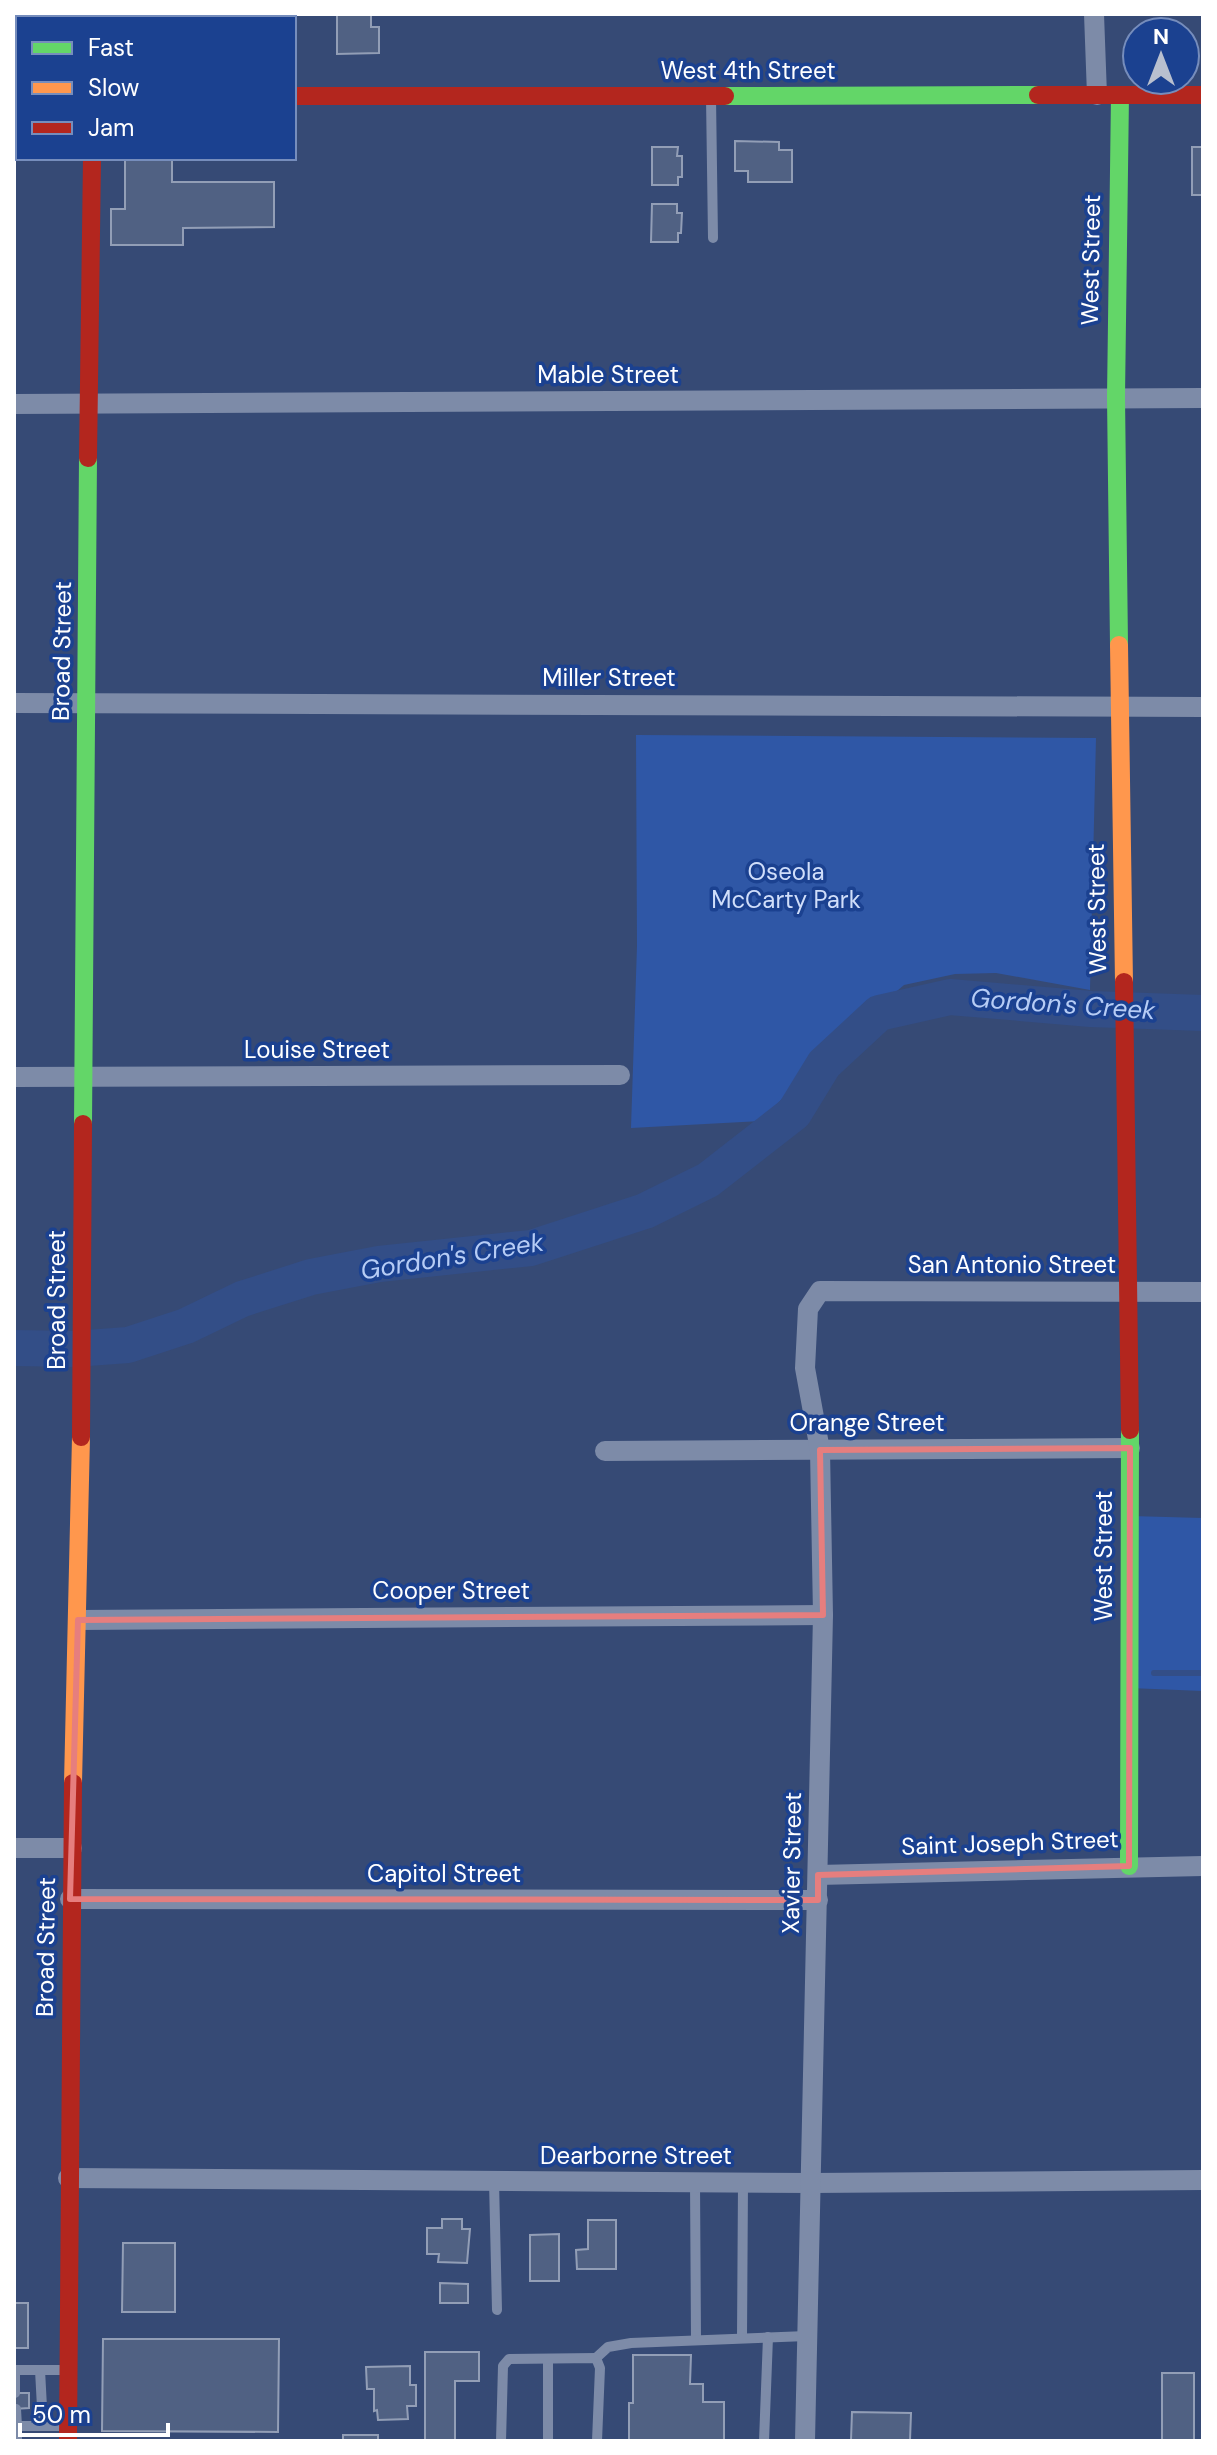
<svg xmlns="http://www.w3.org/2000/svg" width="1217" height="2455" viewBox="0 0 1217 2455" font-family="'DM Sans',sans-serif">
  <rect width="100%" height="100%" fill="#364a75"/>
  <g fill="#2f57a6">
    <path d="M636 735 1096 738 1090 990 996 973 955 974 904 985 884 1002 861 1014 834 1034 809 1063 797 1083 761 1121 631 1128 637 946Z"/>
    <path d="M1130 1516 1203 1518V1691L1129 1688Z"/>
  </g>
  <g fill="none" stroke-linecap="round" stroke-linejoin="round">
    <path stroke="#334e87" stroke-width="6" d="M1154 1673H1203"/>
    <path stroke="#334e87" stroke-width="36" d="M14 1348 74 1349 128 1345 186 1326 242 1299 311 1277 379 1264 531 1248 645 1211 708 1180 794 1113 824 1064 879 1013 950 997 1091 1009 1203 1013"/>
  </g>
  <g fill="#506183" stroke="#929eb6" stroke-width="2">
    <rect x="177" y="14" width="28" height="4"/>
    <rect x="229" y="14" width="32" height="4"/>
    <path d="M337 14H371V27H379V53L337 54Z"/>
    <path d="M735 141 779 142V150H792V182H748V171H735Z"/>
    <path d="M652 147H678L677 156H682V177H678V185H652Z"/>
    <rect x="1192" y="147" width="11" height="48"/>
    <path d="M125 158H172V182H274V227L183 228V245H111V209H125Z"/>
    <path d="M652 204H677V213H682L681 233H678V242H651Z"/>
    <path d="M442 2219H462V2229H470L467 2263 438 2262 439 2254H427V2228H442Z"/>
    <path d="M588 2220H616V2269H577L576 2250 588 2249Z"/>
    <path d="M559 2234V2281H530V2235Z"/>
    <path d="M123 2243H175V2312H122Z"/>
    <path d="M440 2283 468 2284V2303H440Z"/>
    <rect x="14" y="2303" width="14" height="45"/>
    <path d="M103 2339H279L278 2432 102 2431Z"/>
    <path d="M425 2352H479V2381H455V2440H425Z"/>
    <path d="M633 2355H691L690 2384H703V2402H724V2441H622L629 2440V2403H633Z"/>
    <path d="M410 2366V2385H416V2406H407L408 2419 378 2420 377 2410 374 2411V2389H367L366 2367Z"/>
    <rect x="1162" y="2373" width="32" height="68"/>
    <path d="M14 2393H29V2408L14 2409Z"/>
    <path d="M852 2412 911 2413 910 2440H851Z"/>
    <rect x="343" y="2435" width="35" height="6"/>
  </g>
  <g fill="none" stroke-linecap="round" stroke-linejoin="round">
    <g stroke="#7d8ba8" stroke-width="10">
      <path d="M711 97 713 238"/>
      <path d="M494 2181 497 2310"/>
      <path d="M695 2182 696 2339"/>
      <path d="M742 2338 743 2183"/>
      <path d="M596 2358 608 2347 631 2343 807 2336"/>
      <path d="M548 2359V2441"/>
      <path d="M15 2393V2370H40"/>
      <path d="M14 2426H17L16 2409"/>
      <path d="M43 2426 40 2370H66"/>
      <path d="M17 2441V2426H68"/>
      <path d="M501 2441 503 2366 509 2359 596 2358 600 2368 597 2441"/>
      <path d="M764 2441 768 2337"/>
    </g>
    <g stroke="#7d8ba8" stroke-width="20">
      <path d="M1094 14 1097 95"/>
      <path d="M14 404 1203 398"/>
      <path d="M14 703 1203 707"/>
      <path d="M14 1077 620 1075"/>
      <path d="M605 1451 1130 1448"/>
      <path d="M78 1620 823 1615"/>
      <path d="M14 1848H72"/>
      <path d="M818 1875 1203 1866"/>
      <path d="M70 1899 818 1900"/>
      <path d="M68 2178 811 2183 1203 2180"/>
      <path d="M805 2441 823 1615 820 1450 805 1368 808 1309 820 1291 1203 1292"/>
    </g>
    <g stroke="#63d668" stroke-width="18">
      <path d="M14 96H18"/>
      <path d="M725 96 1038 95"/>
      <path d="M1119 645 1116 397 1120 95"/>
      <path d="M83 1124 88 458"/>
      <path d="M1129 1866 1130 1430"/>
    </g>
    <g stroke="#ff974d" stroke-width="18">
      <path d="M1119 645 1124 982"/>
      <path d="M73 1783 81 1437"/>
    </g>
    <g stroke="#b3261e" stroke-width="18">
      <path d="M1038 95H1203"/>
      <path d="M294 96H725"/>
      <path d="M88 458 92 158"/>
      <path d="M1124 982 1130 1430"/>
      <path d="M81 1437 83 1124"/>
      <path d="M68 2441 73 1783"/>
    </g>
  </g>
  <path fill="none" stroke="#e67e7e" stroke-width="6" stroke-linejoin="round" d="M1130 1448 1129 1866 818 1875V1900L70 1899 78 1620 823 1615 820 1450Z"/>
  <g text-anchor="middle" stroke-width="7" stroke-linejoin="round" paint-order="stroke">
    <g font-size="24" fill="#fff" stroke="#1b4190">
      <text x="748" y="79">West 4th Street</text>
      <text transform="translate(1091 260) rotate(-89)" y="8">West Street</text>
      <text x="608" y="383">Mable Street</text>
      <text transform="translate(62 651) rotate(-89)" y="8">Broad Street</text>
      <text x="609" y="686">Miller Street</text>
      <text transform="translate(1097 909) rotate(-91)" y="8">West Street</text>
      <text x="317" y="1058">Louise Street</text>
      <text x="1012" y="1273">San Antonio Street</text>
      <text transform="translate(57 1300) rotate(-90)" y="8">Broad Street</text>
      <text x="867" y="1431">Orange Street</text>
      <text transform="translate(1104 1556) rotate(-90)" y="8">West Street</text>
      <text x="451" y="1599">Cooper Street</text>
      <text transform="translate(1010 1843) rotate(-2)" y="8">Saint Joseph Street</text>
      <text transform="translate(792 1863) rotate(-89)" y="8">Xavier Street</text>
      <text x="444" y="1882">Capitol Street</text>
      <text transform="translate(46 1947) rotate(-89)" y="8">Broad Street</text>
      <text x="636" y="2164">Dearborne Street</text>
    </g>
    <g font-size="24" fill="#d0defa" stroke="#1b4190">
      <text x="786" y="880">Oseola<tspan x="786" dy="28">McCarty Park</tspan></text>
    </g>
    <g font-size="26" font-style="italic" fill="#b6ccf5" stroke="#1b4190">
      <text transform="translate(1063 1004) rotate(4)" y="9">Gordon's Creek</text>
      <text transform="translate(452 1256) rotate(-9)" y="9">Gordon's Creek</text>
    </g>
  </g>
  <rect width="1217" height="2455" fill="none" stroke="#ffffff" stroke-width="32"/>
  <rect x="16" y="16" width="280" height="144" fill="#1b4190" stroke="#768dbc" stroke-width="2"/>
  <rect x="32" y="42" width="40" height="12" fill="#63d668" stroke="#768dbc" stroke-width="2"/>
  <text x="88" y="56" font-size="24" fill="#ffffff">Fast</text>
  <rect x="32" y="82" width="40" height="12" fill="#ff974d" stroke="#768dbc" stroke-width="2"/>
  <text x="88" y="96" font-size="24" fill="#ffffff">Slow</text>
  <rect x="32" y="122" width="40" height="12" fill="#b3261e" stroke="#768dbc" stroke-width="2"/>
  <text x="88" y="136" font-size="24" fill="#ffffff">Jam</text>
  <g transform="translate(1161 56)"><circle r="38" fill="#1b4190" stroke="#768dbc" stroke-width="2"/>
  <path d="M0-6L14 30L0 20L-14 30Z" fill="#b9c0cf"/>
  <text y="-12" font-size="22" font-weight="bold" text-anchor="middle" fill="#ffffff">N</text>
  </g>
  <path d="M20 2423v12h148v-12" fill="none" stroke="#ffffff" stroke-width="4"/>
  <text x="32" y="2423" font-size="24" fill="#ffffff" stroke="#1b4190" stroke-width="6" paint-order="stroke">50 m</text>
</svg>
